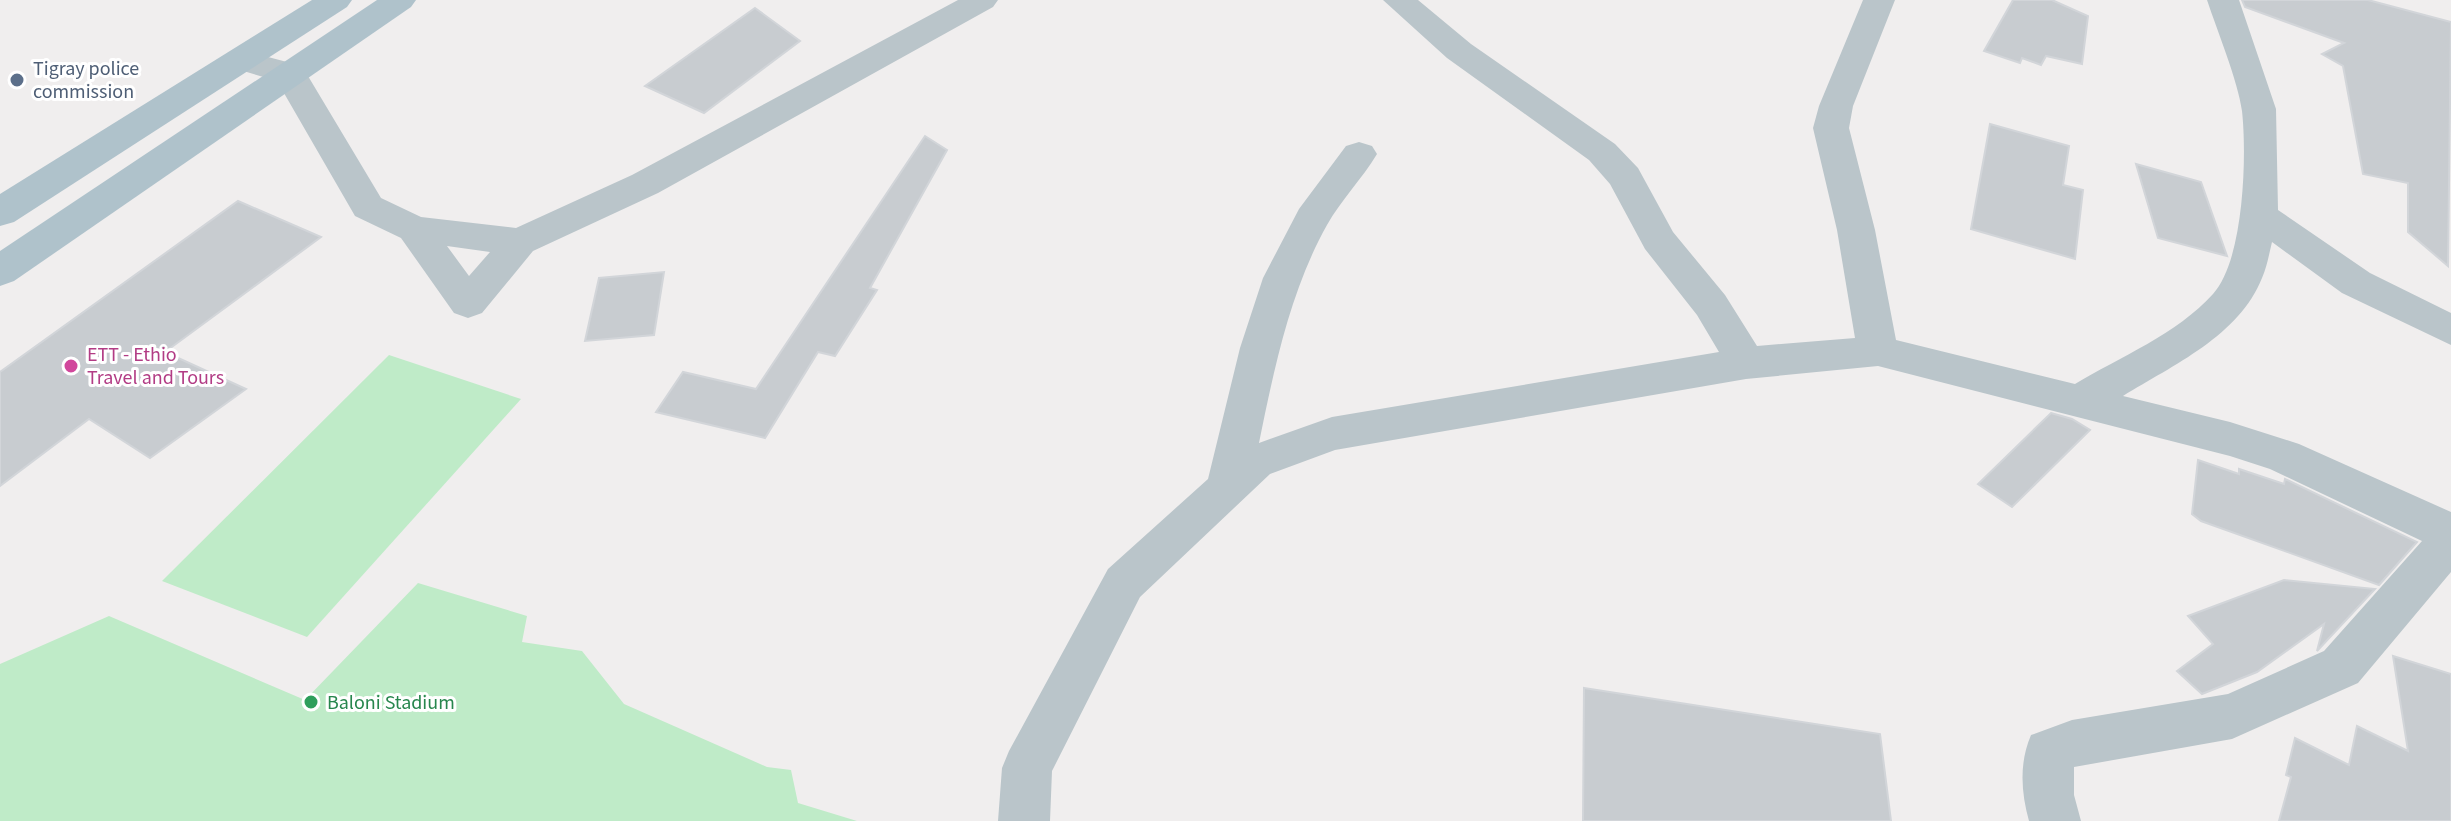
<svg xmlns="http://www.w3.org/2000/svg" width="2451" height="821" viewBox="0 0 2451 821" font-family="'Source Sans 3',sans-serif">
  <rect width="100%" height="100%" fill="#f0eeee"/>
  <g fill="#bfebc8">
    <path d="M389 355 521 399 307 637 162 581Z"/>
    <path d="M418 583 527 616 522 642 582 651 624 704 767 767 791 770 798 803 857 821H0V664L109 616 305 700Z"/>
  </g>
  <g fill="#c8ccd0" stroke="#d2d5d9" stroke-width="2">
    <path d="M2013 0H2052L2088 16 2082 64 2046 56 2041 65 2022 58 2020 63 1984 51Z"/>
    <path d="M2242 0H2368L2451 22 2448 266 2408 232V183L2363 174 2343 66 2322 54 2344 43 2245 7Z"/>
    <path d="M755 8 800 41 704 113 645 86Z"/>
    <path d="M1990 124 2069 146 2063 185 2083 190 2075 259 1971 229Z"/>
    <path d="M925 136 947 150 870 288 877 290 835 356 818 352 765 438 656 412 683 372 756 389Z"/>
    <path d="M2136 164 2201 182 2227 256 2158 238Z"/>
    <path d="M238 201 321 237 165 352 246 389 150 458 89 419 0 486V372Z"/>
    <path d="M664 272 654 335 585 341 599 278Z"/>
    <path d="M2051 413 2072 419 2090 430 2012 507 1978 484Z"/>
    <path d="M2198 460 2239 474V469L2284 484 2285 479 2417 542 2379 585 2201 521 2192 514Z"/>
    <path d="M2284 580 2375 589 2317 651 2324 624 2257 672 2202 694 2177 671 2213 644 2188 616Z"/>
    <path d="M2393 656 2451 674V821H2279L2291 777 2286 775 2295 738 2349 765 2357 726 2408 751Z"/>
    <path d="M1584 688 1880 734 1891 821H1583Z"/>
  </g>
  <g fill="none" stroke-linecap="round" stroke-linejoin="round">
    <g fill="#bac5ca" fill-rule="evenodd">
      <path d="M958 0H998L993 7 658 193 533 251 482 313 468 318 454 313 401 238 355 216 277 81 230 67 225 60 230 53 242 50 302 66 381 198 421 217 516 228 632 175ZM447 246 490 252 469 276Z"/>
      <path d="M1383 0H1418L1471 44 1615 144 1638 168 1673 232 1725 295 1757 346 1855 338 1837 230 1813 128 1819 106 1863 0H1895L1853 106 1849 128 1875 230 1896 340 2075 384C2120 357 2177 334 2213 294 2244 260 2247 156 2242 111 2238 81 2217 30 2207 0H2239L2276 109 2278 210 2370 273 2451 313V345L2342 293 2272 242C2269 254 2267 267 2262 278 2239 336 2173 365 2123 396L2230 422 2299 444 2451 512V572L2358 683 2232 739 2074 767V795L2081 821H2029C2021 792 2019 763 2031 735L2072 720 2228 694 2324 651 2422 541 2270 469 2230 456 1878 366 1746 379 1335 450 1270 474 1140 597 1052 771 1050 821H998L1002 768 1009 751 1108 569 1208 479 1240 348 1263 278 1299 209 1346 146 1359 142 1372 146 1377 154C1362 179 1341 200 1327 225 1290 291 1274 369 1259 443L1332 417 1719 352 1697 315 1645 249 1610 184 1589 160 1447 58Z"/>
    </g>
    <g fill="#afc2cb" fill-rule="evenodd">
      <path d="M312 0H352L347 7 14 222 0 226V194Z"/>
      <path d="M377 0H416L411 7 14 281 0 286V251Z"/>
    </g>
  </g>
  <circle fill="#5c6f8a" stroke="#fff" stroke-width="3" cx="17" cy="80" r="8"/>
  <circle fill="#d1479c" stroke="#fff" stroke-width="3" cx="71" cy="366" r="8"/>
  <circle fill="#2e9e5b" stroke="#fff" stroke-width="3" cx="311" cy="702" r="8"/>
  <g text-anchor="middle" stroke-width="6" stroke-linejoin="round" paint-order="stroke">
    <g font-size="20" fill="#4e5e75" stroke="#fff" text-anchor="start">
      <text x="33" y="75">Tigray police<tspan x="33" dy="23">commission</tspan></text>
    </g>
    <g font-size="20" fill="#b23c85" stroke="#fff" text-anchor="start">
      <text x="87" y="361">ETT - Ethio<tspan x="87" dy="23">Travel and Tours</tspan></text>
    </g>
    <g font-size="20" fill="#27864d" stroke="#fff" text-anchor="start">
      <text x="327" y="709">Baloni Stadium</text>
    </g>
  </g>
</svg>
